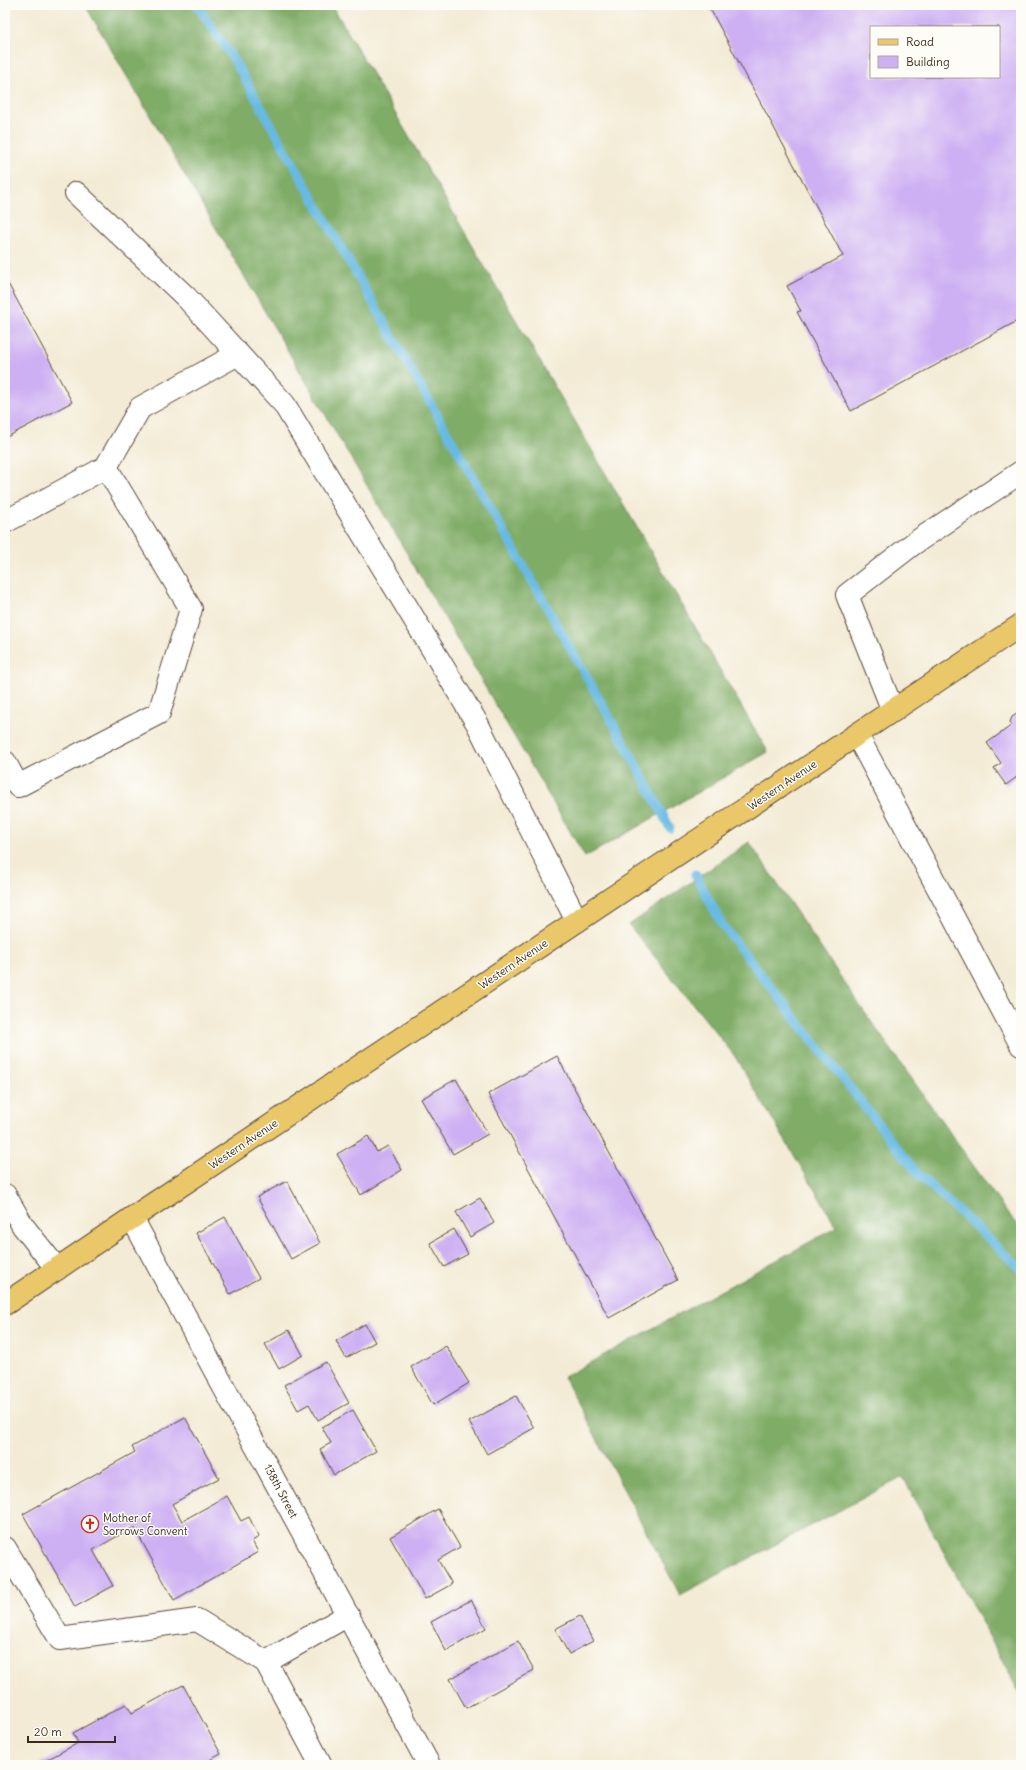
<svg xmlns="http://www.w3.org/2000/svg" width="1026" height="1770" viewBox="0 0 1026 1770" font-family="Delius,sans-serif">
  <rect width="100%" height="100%" fill="#fdfcf7"/>
  <filter id="ink" filterUnits="userSpaceOnUse"><feTurbulence type="fractalNoise" baseFrequency=".025" numOctaves="2"/><feDisplacementMap in="SourceGraphic" scale="8" xChannelSelector="R" yChannelSelector="G"/><feConvolveMatrix kernelMatrix="1 2 1 2 8 2 1 2 1" color-interpolation-filters="sRGB"/></filter>
  <filter id="wash" filterUnits="userSpaceOnUse"><feTurbulence type="fractalNoise" baseFrequency=".012" numOctaves="4" result="noise"/><feDisplacementMap in="SourceGraphic" scale="16" xChannelSelector="R" yChannelSelector="G"/><feGaussianBlur stdDeviation="0.9" result="paint"/><feColorMatrix in="noise" values="0 0 0 0 0 0 0 0 0 0 0 0 0 0 0 0 0 1.4 0 .05"/><feComposite in="paint" operator="in"/></filter>
  <g filter="url(#wash)">
    <rect width="100%" height="100%" fill="#f3ebd5"/>
    <g fill="#7fac66" stroke="#5d6b42">
      <path d="M85 5H332L768 752 585 857Z"/>
      <path d="M749 842 863 1010 1007 1213 1021 1227V1695L903 1477 680 1595 564 1377 837 1227 734 1055 629 925Z"/>
    </g>
    <g fill="none" stroke-linecap="round" stroke-linejoin="round">
      <g stroke="#67bae3" stroke-width="9">
        <path d="M197 5 234 60 531 579 627 748 670 828"/>
        <path d="M695 874 723 926 917 1173 1021 1269"/>
      </g>
    </g>
    <g id="blocks">
      <g fill="#cdb0f3" fill-rule="evenodd">
        <path d="M708 5H1021V319L851 411 797 312 801 311 787 286 843 256ZM871 27H999V77H871Z"/>
        <path d="M5 278 72 402 5 438Z"/>
        <path d="M1021 711V774L1006 785 994 768 1001 763 987 743 1012 725 1010 722 1012 717Z"/>
        <path d="M557 1056 678 1280 609 1318 488 1094Z"/>
        <path d="M456 1079 488 1134 453 1154 421 1099Z"/>
        <path d="M368 1136 377 1152 388 1146 402 1170 361 1195 337 1154Z"/>
        <path d="M287 1181 320 1243 291 1259 257 1197Z"/>
        <path d="M480 1198 494 1223 470 1237 456 1212Z"/>
        <path d="M225 1217 259 1278 230 1294 196 1233Z"/>
        <path d="M454 1229 468 1254 444 1267 430 1243Z"/>
        <path d="M365 1324 375 1342 346 1358 336 1341Z"/>
        <path d="M289 1330 303 1355 279 1369 265 1344Z"/>
        <path d="M446 1346 469 1383 433 1405 411 1367Z"/>
        <path d="M326 1362 349 1403 318 1420 309 1404 298 1410 284 1385Z"/>
        <path d="M516 1396 534 1428 487 1454 469 1422Z"/>
        <path d="M353 1410 376 1451 334 1475 320 1449 331 1443 322 1427Z"/>
        <path d="M185 1417 219 1478 172 1504 182 1521 227 1496 241 1521 249 1517 259 1537 252 1541 258 1552 174 1600 134 1527 93 1550 113 1586 75 1607 23 1514 135 1452 132 1447Z"/>
        <path d="M438 1509 460 1547 438 1560 452 1584 425 1599 390 1537Z"/>
        <path d="M471 1600 486 1628 446 1651 431 1622Z"/>
        <path d="M580 1616 593 1641 569 1654 555 1629Z"/>
        <path d="M518 1641 534 1670 466 1708 450 1679Z"/>
        <path d="M183 1685 221 1754 200 1765H37L78 1743 73 1733 126 1704 132 1713Z"/>
      </g>
    </g>
  </g>
  <g filter="url(#ink)">
    <use href="#blocks" fill-opacity="0" stroke="#574739" stroke-width="1"/>
    <g fill="none" stroke-linecap="round" stroke-linejoin="round">
      <defs>
        <g id="minor">
          <path d="M76 193 186 297 284 404 477 723 577 921"/>
          <path d="M5 522 106 467 140 408 238 354"/>
          <path d="M893 711 847 595 913 544 1021 472"/>
          <path d="M857 735 1021 1045"/>
          <path d="M5 762 18 786 159 713 191 609 106 467"/>
          <path d="M5 1195 23 1226 57 1269"/>
          <path d="M132 1218 429 1765"/>
          <path d="M5 1548 60 1639 197 1620 266 1662 321 1765"/>
          <path d="M266 1662 348 1615"/>
        </g>
        <path id="major" d="M5 1304 132 1218 1021 625"/>
      </defs>
      <use href="#minor" stroke="#574739" stroke-width="24"/>
      <use href="#major" stroke="#574739" stroke-width="24"/>
      <use href="#minor" stroke="#fff" stroke-width="22"/>
      <use href="#major" stroke="#eac769" stroke-width="22"/>
    </g>
  </g>
  <defs>
    <symbol id="church-ring" viewBox="-11 -11 22 22"><circle r="9.5" fill="#fdfcf7" stroke="#c8321e" stroke-width="1.5"/><path d="M-1.2-6h2.4v3.5h3.3v2.4h-3.3V6h-2.4V-.1h-3.3v-2.4h3.3Z" fill="#c8321e"/></symbol>
  </defs>
  <g fill-rule="evenodd">
    <use href="#church-ring" x="80" y="1514" width="20" height="20"/>
  </g>
  <g text-anchor="middle" stroke-width="3" stroke-linejoin="round" paint-order="stroke">
    <g font-size="11" fill="#3b2a1e" stroke="#fdfcf7">
      <text transform="translate(782 785) rotate(-34)" y="4">Western Avenue</text>
      <text transform="translate(513 964) rotate(-34)" y="4">Western Avenue</text>
      <text transform="translate(243 1144) rotate(-34)" y="4">Western Avenue</text>
      <text transform="translate(281 1491) rotate(62)" y="4">138th Street</text>
    </g>
    <g font-size="11" fill="#3b2a1e" stroke="#fdfcf7" text-anchor="start">
      <text x="103" y="1522">Mother of<tspan x="103" dy="13">Sorrows Convent</tspan></text>
    </g>
  </g>
  <rect width="1026" height="1770" fill="none" stroke="#fdfcf7" stroke-width="20"/>
  <rect x="870" y="26" width="130" height="52" fill="#fdfcf7" stroke="#afa8a0"/>
  <rect x="878" y="39" width="20" height="6" fill="#eac769" stroke="#afa8a0"/>
  <text x="906" y="46" font-size="12" fill="#3b2a1e">Road</text>
  <rect x="878" y="56" width="20" height="12" fill="#cdb0f3" stroke="#afa8a0"/>
  <text x="906" y="66" font-size="12" fill="#3b2a1e">Building</text>
  <path d="M28 1736v6h87v-6" fill="none" stroke="#3b2a1e" stroke-width="2"/>
  <text x="34" y="1736" font-size="12" fill="#3b2a1e" stroke="#fdfcf7" stroke-width="3" paint-order="stroke">20 m</text>
</svg>
